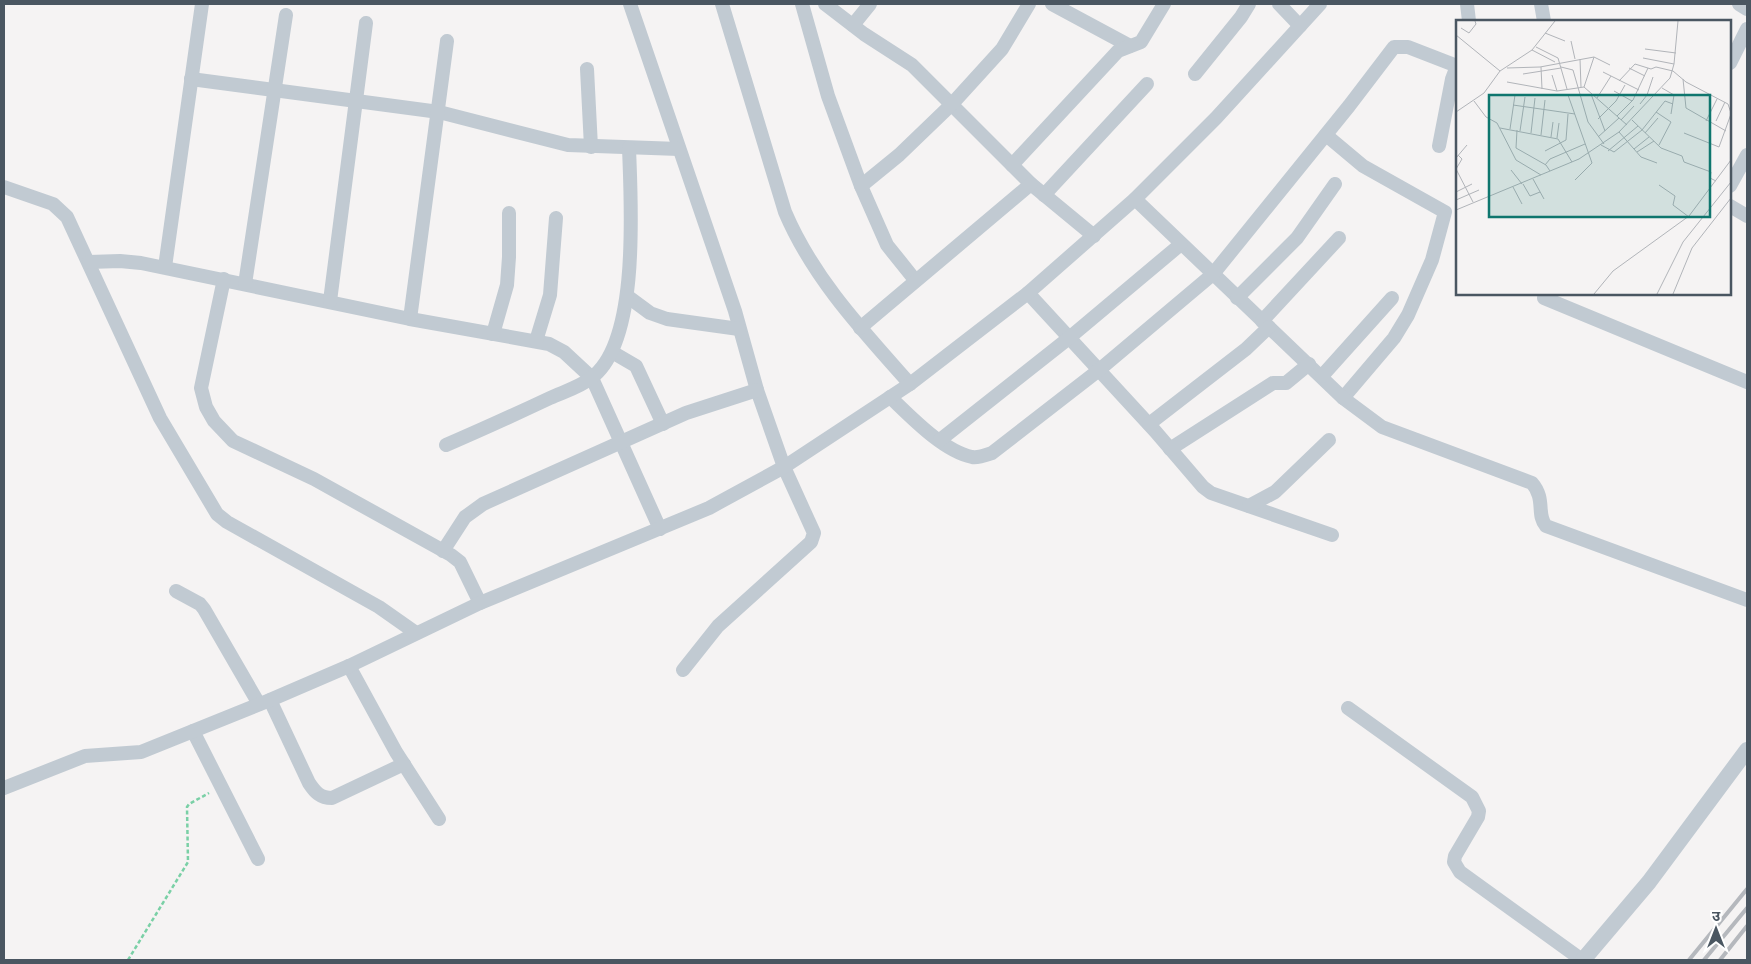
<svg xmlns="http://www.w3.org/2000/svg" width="1751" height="964" viewBox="0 0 1751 964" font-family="Karla,'Noto Sans Devanagari',sans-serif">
  <rect width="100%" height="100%" fill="#f5f3f3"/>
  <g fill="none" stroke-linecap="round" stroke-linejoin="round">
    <path stroke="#7ad0a6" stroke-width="2.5" stroke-dasharray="4 2.5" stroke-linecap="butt" d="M128 960 188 862 187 807 189 804 209 793"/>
    <g stroke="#c1cad2" stroke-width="14">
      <path d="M630 4 735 311 757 390 784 467 814 533 811 542 718 626 683 670"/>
      <path d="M722 4 785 212C813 278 862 330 910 384"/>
      <path d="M802 4 828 96 861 186 887 245 915 280"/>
      <path d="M825 4 864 34 912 65 1031 184 1094 236"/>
      <path d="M1052 4 1130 46"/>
      <path d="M1279 4 1300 26"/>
      <path d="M1467 4 1469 21"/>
      <path d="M1541 4 1544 21"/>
      <path d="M1739 4 1747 9"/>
      <path d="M853 25 870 4"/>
      <path d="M1730 63 1747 29"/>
      <path d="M587 69 591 147"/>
      <path d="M1195 74 1241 17 1249 4"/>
      <path d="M191 79 439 112 568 145 679 149"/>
      <path d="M1326 135 1363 166 1445 212 1432 260 1408 315 1394 338 1343 398"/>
      <path d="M1012 165 1118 51 1141 42 1164 4"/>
      <path d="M861 186 899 155 952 104 1002 49 1029 4"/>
      <path d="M1730 186 1747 155"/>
      <path d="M4 187 53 204 67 217 160 418 217 514 227 522 379 607 416 633"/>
      <path d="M1044 195 1147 84"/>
      <path d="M1135 199 1343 398 1382 427 1532 483C1546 499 1536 515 1546 526L1747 600"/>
      <path d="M1730 206 1747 216"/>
      <path d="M89 262 120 261 141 263 410 319 549 344 564 352 592 378 660 529"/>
      <path d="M165 267 202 4"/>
      <path d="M224 279 201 388 206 407 214 421 233 441 314 479 451 555 460 562 480 603"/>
      <path d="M245 284 286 15"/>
      <path d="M1028 293 1155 431 1203 487 1211 493 1332 535"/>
      <path d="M627 296 650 313 667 319 739 329"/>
      <path d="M1237 298 1297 238 1335 184"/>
      <path d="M1544 298 1747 382"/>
      <path d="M330 301 366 23"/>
      <path d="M410 319 447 41"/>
      <path d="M1262 321 1339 238"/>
      <path d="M860 328 1031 184"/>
      <path d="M493 334 507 285 509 257V213"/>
      <path d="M536 341 550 295 556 218"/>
      <path d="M612 352 636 366 663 424"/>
      <path d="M1322 376 1392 298"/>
      <path d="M890 397C911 417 943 451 972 457 979 458 986 455 992 453L1099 370 1213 274 1349 106 1394 47H1408L1457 66 1452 79 1439 146"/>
      <path d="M1149 424 1246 349 1269 327"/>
      <path d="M940 440 1069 338 1181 244"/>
      <path d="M446 445C481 430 516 414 550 398 563 392 580 387 591 378 640 343 631 204 629 148"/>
      <path d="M1170 449 1273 383H1286L1309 364"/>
      <path d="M1249 506 1275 492 1329 440"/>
      <path d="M443 551 465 517 483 504 686 413 757 390"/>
      <path d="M176 591 200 604 204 609 259 704"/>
      <path d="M349 666 396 752 439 819"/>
      <path d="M270 700 309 783C315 792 320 798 332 798L404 764"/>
      <path d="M1348 708 1472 797 1479 811 1478 817 1455 856 1454 862 1460 872 1582 960"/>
      <path d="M193 731 258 859"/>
      <path d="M4 788 85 756 141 752 270 700 349 666 480 603 709 508 784 467 910 384 1028 293 1135 199 1216 118 1320 4"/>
    </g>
    <path stroke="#c1cad2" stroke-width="16" d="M1583 960 1649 882 1747 750"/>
    <g stroke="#b5b8bd" stroke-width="4">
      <path d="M1689 960 1747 889"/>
      <path d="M1704 960 1747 908"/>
      <path d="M1720 960 1747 926"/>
    </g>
  </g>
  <g transform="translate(1456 20)">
    <rect width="275" height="275" fill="#f5f3f3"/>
    <path fill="none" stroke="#b1b4b9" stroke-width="1" d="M5 8 13 13 20 4 19 1M89 13 109 21M0 15 44 51M115 21 119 39M80 27 102 38 111 69M189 29 220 33M76 30 99 42M187 38 218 44M124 39 125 67M85 47 86 69M105 47 117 50 132 102 148 124M51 48 84 47 138 37 154 45M173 48 189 56M147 52 183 70M67 54 105 48M96 55 101 71M227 59 230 88 270 111M163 61 179 44 195 49 200 47 217 51 230 62 272 84 275 93M51 62 101 71 128 67 171 105M128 67 138 37M206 68 218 75 215 94M158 71 176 81M135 74 149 111M112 75 136 143 119 160M141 78 155 56M18 81 30 97 41 103 60 140 85 155M184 84 191 75 197 57M57 85 119 94M0 92 28 73 44 51 76 30 99 1M200 92 215 102 203 125M161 96 177 80 192 48M142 99 160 81 169 65M165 100 178 86M176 100 205 128 226 136 228 142 255 152 254 158 260 161M250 101 261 79M260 101 269 82M44 108 102 119 116 142M54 109 59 75M61 110 60 128 90 145 94 151M64 111 69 77M163 112 185 137 201 143M75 113 79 78M189 113 202 98M228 113 263 127 275 94M85 115 89 80M95 117 97 102M142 117 163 98M101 118 103 103M145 125 158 132 186 110 209 81 217 84M178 129 193 117M89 131 110 120 112 94M152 131 182 106M181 132 198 121M0 138 11 125M89 145 94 139 129 124M0 149 17 182M0 149 6 139 2 135M55 150 66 164M77 159 88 179M67 164 74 176 84 172M203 165 219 176 217 185 233 197M57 167 66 184M0 172 16 164M0 180 23 170M0 190 123 139 163 112 214 58 218 44 222 1M138 274 157 251 233 196 275 140M201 274 227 222 275 162M217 274 236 228 275 178"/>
    <path fill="#0f766e" fill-opacity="0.15" stroke="#0f766e" stroke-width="2.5" d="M33 75H254V197H33Z"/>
    <rect width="275" height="275" fill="none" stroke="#4a5661" stroke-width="2.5"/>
  </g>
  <rect width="1751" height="964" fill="none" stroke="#4a5661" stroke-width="10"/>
  <g transform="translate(1716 929)" stroke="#ffffff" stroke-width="4" paint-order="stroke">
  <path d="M0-4L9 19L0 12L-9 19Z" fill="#4a5661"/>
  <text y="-8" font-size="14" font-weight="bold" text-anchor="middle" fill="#4a5661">उ</text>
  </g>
</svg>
